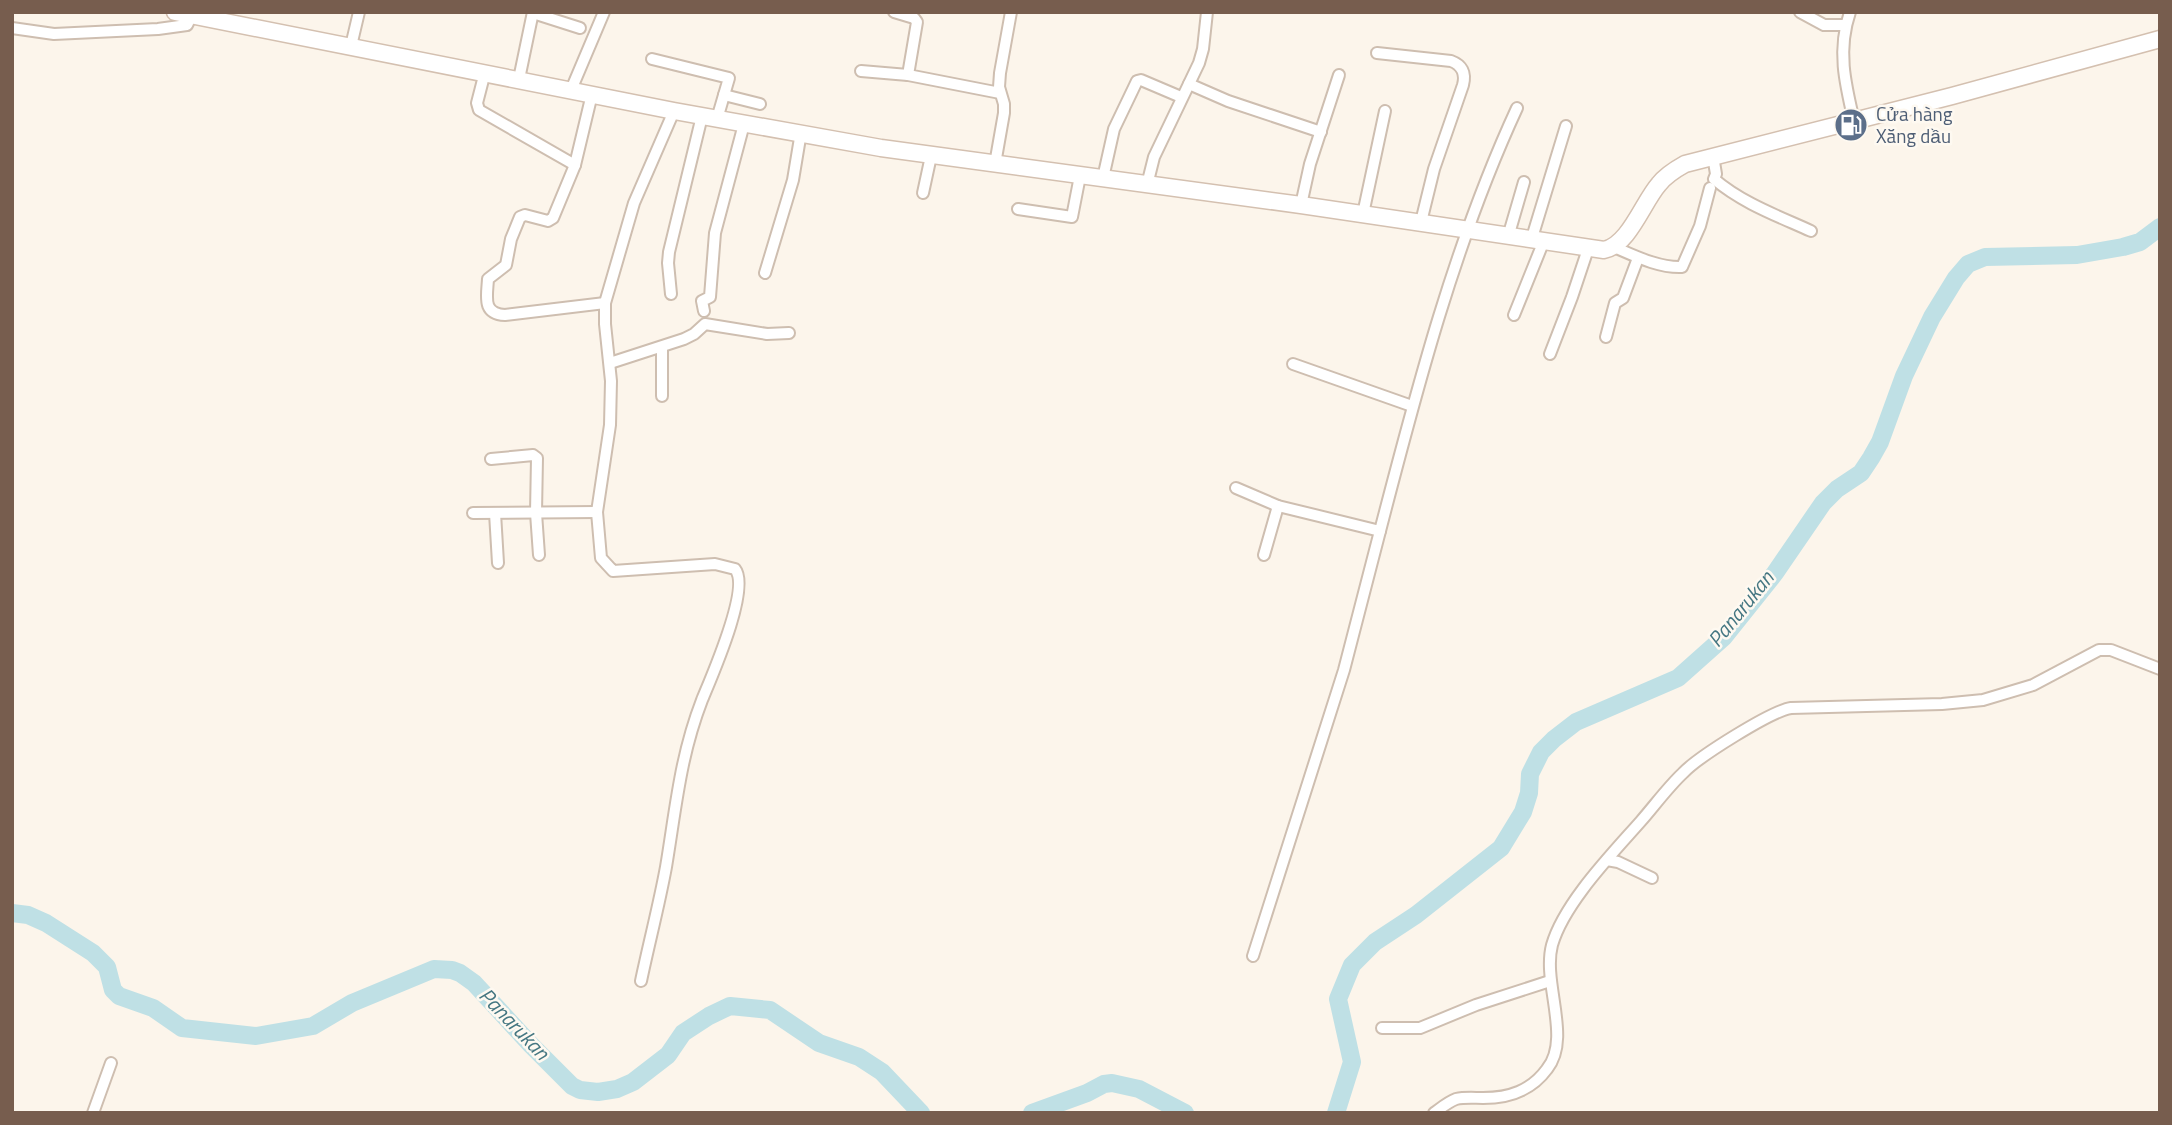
<svg xmlns="http://www.w3.org/2000/svg" width="2172" height="1125" viewBox="0 0 2172 1125" font-family="'Titillium Web',sans-serif">
  <rect width="100%" height="100%" fill="#fcf5eb"/>
  <g fill="none" stroke-linecap="round" stroke-linejoin="round">
    <g stroke="#bfe0e5" stroke-width="18">
      <path d="M12 913 28 915 46 923 93 953 107 967 113 990 119 996 153 1008 182 1028 256 1036 313 1026 352 1003 434 969 452 970 460 973 474 983 531 1045 572 1086 580 1090 598 1092 617 1089 633 1082 668 1055 683 1033 709 1016 730 1006 770 1010 819 1043 859 1057 882 1072 921 1113"/>
      <path d="M1032 1113 1087 1093 1104 1084 1112 1083 1139 1089 1185 1113"/>
      <path d="M1336 1113 1352 1062 1338 999 1352 965 1375 942 1416 915 1501 848 1523 812 1529 793 1530 774 1541 752 1554 739 1576 722 1678 678 1724 637 1775 573 1823 503 1837 489 1861 473 1871 458 1880 442 1904 376 1932 317 1956 278 1968 264 1985 257 2077 255 2123 247 2140 242 2160 227"/>
    </g>
    <defs>
      <g id="street">
        <path d="M894 12 914 18 917 22 908 75 1000 93"/>
        <path d="M1800 12 1824 25H1845"/>
        <path d="M1850 12C1837 50 1845 83 1854 121"/>
        <path d="M533 13 580 28"/>
        <path d="M12 28 54 34 158 29 187 25 192 15"/>
        <path d="M351 46 359 12"/>
        <path d="M1377 53 1451 61C1462 65 1466 73 1463 85L1434 169 1421 222"/>
        <path d="M652 59 729 78 717 119"/>
        <path d="M861 71 908 75"/>
        <path d="M485 72 477 103 479 110 575 165"/>
        <path d="M519 79 533 12"/>
        <path d="M1189 84 1228 101 1321 132"/>
        <path d="M571 90 604 12"/>
        <path d="M592 94 575 165 553 218 548 221 525 215 520 217 511 239 506 265 488 279C487 297 482 314 505 315L605 303"/>
        <path d="M724 95 760 104"/>
        <path d="M1713 156 1716 174 1714 179C1742 203 1778 216 1811 231"/>
        <path d="M995 164 1004 113V104L999 87 1000 73 1011 12"/>
        <path d="M1103 178 1114 129 1137 81 1141 80 1181 97"/>
        <path d="M1147 185 1154 157 1199 63 1203 49 1207 12"/>
        <path d="M923 193 931 156"/>
        <path d="M1301 205 1310 164 1339 75"/>
        <path d="M1018 209 1072 217 1080 176"/>
        <path d="M1363 214 1385 111"/>
        <path d="M1508 237 1524 182"/>
        <path d="M1531 241 1566 126"/>
        <path d="M1614 247C1635 256 1659 268 1682 267L1700 226 1710 188"/>
        <path d="M765 273 793 180 801 132"/>
        <path d="M671 294 668 263 669 252 702 116"/>
        <path d="M704 311 702 301 710 297 715 233 744 124"/>
        <path d="M1514 315 1543 243"/>
        <path d="M1606 337 1615 303 1623 298 1638 258"/>
        <path d="M1550 354 1572 297 1588 249"/>
        <path d="M610 363 684 339 694 334 705 324 767 334 789 333"/>
        <path d="M1293 364 1412 406"/>
        <path d="M662 396V347"/>
        <path d="M491 459 533 455 537 458 536 513 539 555"/>
        <path d="M1236 488 1278 506 1380 531C1417 388 1455 242 1517 108"/>
        <path d="M473 513 597 512"/>
        <path d="M495 513 498 563"/>
        <path d="M1264 555 1278 506"/>
        <path d="M1607 860 1618 862 1652 878"/>
        <path d="M1253 956 1344 670 1380 531"/>
        <path d="M641 981C649 943 659 905 666 867 676 807 680 757 702 700 711 678 751 588 735 569L715 564 613 571 601 558 597 512 610 425 611 381 605 324V303L634 203 674 111"/>
        <path d="M1382 1028H1420L1476 1005 1550 981"/>
        <path d="M93 1113 111 1063"/>
        <path d="M1434 1113C1441 1108 1448 1102 1456 1099 1465 1097 1474 1098 1483 1098 1509 1098 1531 1091 1547 1069 1572 1038 1542 983 1552 945 1564 903 1612 854 1641 821 1655 805 1668 787 1683 773 1698 757 1771 711 1791 708L1942 704 1983 700 2033 685 2099 650H2111L2160 669"/>
      </g>
      <path id="secondary" d="M175 12 674 111 881 148 1301 205 1604 250C1629 245 1643 202 1659 184 1666 175 1676 169 1685 164L1952 96 2160 39"/>
    </defs>
    <use href="#street" stroke="#cebeb0" stroke-width="14"/>
    <use href="#secondary" stroke="#d4c0b0" stroke-width="19"/>
    <use href="#street" stroke="#fff" stroke-width="10"/>
    <use href="#secondary" stroke="#fff" stroke-width="16"/>
  </g>
  <defs>
    <symbol id="fuel-disc" viewBox="-11 -11 22 22"><circle r="9.5" fill="#5c6f8a" stroke="#fef9f1"/><path d="M-5.5-6h7V0h2V4h1.3V-2.5L3-4.5l.8-.8L6-3V5H2.5V1h-1V6h-7ZM-4.2-4.7v3.2H.2V-4.7Z" fill="#fff"/></symbol>
  </defs>
  <g fill-rule="evenodd">
    <use href="#fuel-disc" x="1832" y="106" width="38" height="38"/>
  </g>
  <g text-anchor="middle" stroke-width="5" stroke-linejoin="round" paint-order="stroke">
    <g font-size="19" fill="#4e5e75" stroke="#fef9f1" text-anchor="start">
      <text x="1876" y="121">Cửa hàng<tspan x="1876" dy="22">Xăng dầu</tspan></text>
    </g>
    <g font-size="21" font-style="italic" fill="#457782" stroke="#fef9f1">
      <text transform="translate(1741 609) rotate(-51)" y="7">Panarukan</text>
      <text transform="translate(514 1024) rotate(46)" y="7">Panarukan</text>
    </g>
  </g>
  <rect width="2172" height="1125" fill="none" stroke="#775d4e" stroke-width="28"/>
</svg>
